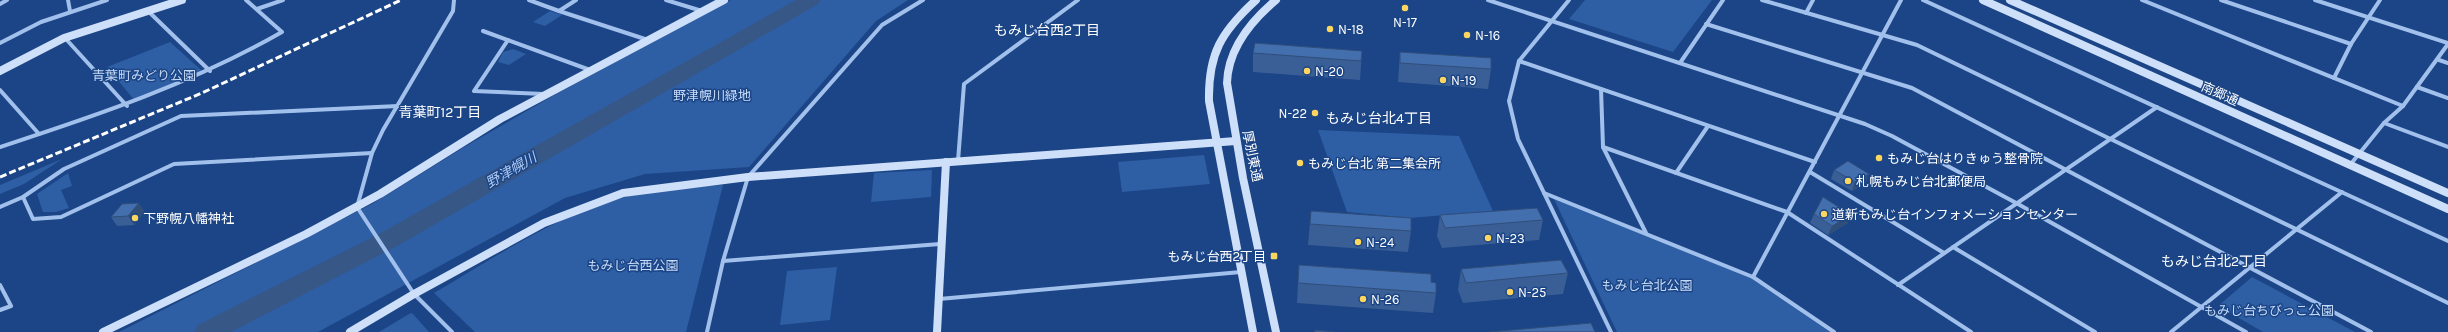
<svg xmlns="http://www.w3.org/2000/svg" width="2448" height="332" viewBox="0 0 2448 332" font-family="Karla,'Noto Sans JP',sans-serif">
  <rect width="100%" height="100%" fill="#1b4586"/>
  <g fill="#2e5ea4">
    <path d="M731 0H908L876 21 749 167 645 174 565 198 318 332H119L372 204 466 146 558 93Z"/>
    <path d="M1585 0H1712L1673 52 1569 19Z"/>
    <path d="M550 11 562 15 545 26 533 22Z"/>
    <path d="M170 42 202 71 135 101 107 67Z"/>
    <path d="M513 49 526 54 509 65 498 62 503 52Z"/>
    <path d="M1318 130 1459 136 1493 211 1410 218 1347 212Z"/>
    <path d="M1204 155 1210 184 1122 192 1118 162Z"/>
    <path d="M62 159 24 184 0 194V185Z"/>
    <path d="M932 170 931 197 871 202 874 173Z"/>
    <path d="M68 173 72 186 61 190 69 208 56 212H43L37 194Z"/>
    <path d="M723 185 686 332H475L434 293C494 258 553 217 621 198 654 189 689 187 723 185Z"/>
    <path d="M1553 197 1751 278 1830 332H1617Z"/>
    <path d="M837 267 830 320 780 325 787 271Z"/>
    <path d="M2252 277 2355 332H2263L2218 306Z"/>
    <path d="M412 313 429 332H379L409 314Z"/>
  </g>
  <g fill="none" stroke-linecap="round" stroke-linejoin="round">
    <path fill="#375786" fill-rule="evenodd" d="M796 0H821L818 4 397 246 231 332H194L198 325 379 234Z"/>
    <g stroke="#a2c0ec" stroke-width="4">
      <path d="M68 0 70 11"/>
      <path d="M529 0 559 11"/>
      <path d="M576 0 559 11 648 40"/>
      <path d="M666 0 702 11"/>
      <path d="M1488 0 1865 124 1892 136 2018 204 2246 332"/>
      <path d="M1569 0 1519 61 1509 101 1518 139 1611 332"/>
      <path d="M1762 0 1917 45 2448 303"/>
      <path d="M1923 0 2448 241"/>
      <path d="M2142 0 2403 106"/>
      <path d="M2221 0 2351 44"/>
      <path d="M2315 0 2448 43"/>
      <path d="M0 4 7 0"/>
      <path d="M257 9 283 0"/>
      <path d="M148 11 210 71"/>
      <path d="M1806 13 1813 0"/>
      <path d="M1706 24 1912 88 2371 332"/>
      <path d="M483 31 590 70"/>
      <path d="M65 38 127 106"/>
      <path d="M508 40 474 91 544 94"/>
      <path d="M0 43 41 22 107 0"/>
      <path d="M2439 60 2448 63"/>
      <path d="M1519 61 1815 162"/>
      <path d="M1680 63 1723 0"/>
      <path d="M2334 78 2351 44 2380 0"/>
      <path d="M2417 87 2448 98"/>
      <path d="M1601 89 1603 147 1646 233"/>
      <path d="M0 90 39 134"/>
      <path d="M2384 123 2448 147"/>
      <path d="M0 147C98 115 193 83 282 32L246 0"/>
      <path d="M1603 147 1787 212 1971 332"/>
      <path d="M958 161 964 84 1078 0"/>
      <path d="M2350 165 2384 123 2403 106 2448 44"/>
      <path d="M1810 172 1944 253"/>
      <path d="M1676 173 1708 126"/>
      <path d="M1544 193 1753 277 1834 332"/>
      <path d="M23 197 33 219 61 217 174 164 372 153"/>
      <path d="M0 207 23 197 64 169 181 116 398 106"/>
      <path d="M1953 247 2095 332"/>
      <path d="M723 261 940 244"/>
      <path d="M1753 277 1901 0"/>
      <path d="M0 285 11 306 0 310"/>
      <path d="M1898 285 2157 107"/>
      <path d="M939 299 1241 272"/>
      <path d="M452 332 414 294 357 207 372 153 383 130 453 11 454 0"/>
      <path d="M707 332 723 261 748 177 882 25 923 0"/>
      <path d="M2171 332 2342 192"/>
    </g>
    <g stroke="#cedff9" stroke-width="8">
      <path d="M1276 0C1251 21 1228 49 1227 83L1243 178 1276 332"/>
      <path d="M1983 0 2448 209"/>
      <path d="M2010 0 2448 193"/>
      <path d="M0 71 64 38 182 0"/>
      <path d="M103 332 306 234 380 194 500 119 724 0"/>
      <path d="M350 332 414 294 544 223 623 193 748 177 1236 141"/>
      <path d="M937 332 946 162"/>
      <path d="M1253 332 1209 101C1208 54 1221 32 1256 0"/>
    </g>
    <path stroke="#fff" stroke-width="3" stroke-dasharray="7 3" stroke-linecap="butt" d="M0 177 202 93 401 0"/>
  </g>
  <g fill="#3a5f96">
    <path d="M1362 51 1360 80 1253 72V53Z"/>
    <path d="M1400 52 1491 69 1488 89 1398 82Z"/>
    <path d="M1834 170 1866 183 1852 191 1831 179Z"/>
    <path d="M1311 211 1411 231 1408 252 1308 245Z"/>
    <path d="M145 212 134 225 117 226 111 217Z"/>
    <path d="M1814 214 1848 223 1828 235 1810 223Z"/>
    <path d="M1440 215 1543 220 1539 240 1442 248 1437 236Z"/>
    <path d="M1461 269 1568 273 1563 294 1463 303 1458 290Z"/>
    <path d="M1431 282 1436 293 1433 313 1297 303 1298 283Z"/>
  </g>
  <g fill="#304e7a">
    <path d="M1869 174 1866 183 1852 191 1855 182Z"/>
    <path d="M139 203 145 212 134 225 128 216Z"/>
    <path d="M1851 215 1848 223 1828 235 1832 226Z"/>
  </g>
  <g fill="#446faf" stroke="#304e7a">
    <path d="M1255 43 1362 51 1361 61 1253 53Z"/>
    <path d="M1400 52 1491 58V69L1400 63Z"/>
    <path d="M1848 161 1869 174 1855 182 1834 170Z"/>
    <path d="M1823 197 1851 215 1832 226 1814 214Z"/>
    <path d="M139 203 128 216 111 217 122 204Z"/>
    <path d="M1537 208 1543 220 1445 228 1440 215Z"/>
    <path d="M1311 211 1411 218V231L1310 224Z"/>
    <path d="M1561 260 1568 273 1466 283 1461 269Z"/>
    <path d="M1299 265 1431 274V282L1436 283V293L1298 283Z"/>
    <path d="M1591 323 1595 332H1490Z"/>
    <path d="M1315 330 1334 332H1315Z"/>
  </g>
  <g fill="#fdd65f" stroke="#1b4586" stroke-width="1.5">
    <circle cx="1405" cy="8" r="4"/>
    <circle cx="1330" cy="29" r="4"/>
    <circle cx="1467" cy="35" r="4"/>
    <circle cx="1307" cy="71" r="4"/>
    <circle cx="1443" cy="80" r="4"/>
    <circle cx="1315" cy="113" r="4"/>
    <circle cx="1879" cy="158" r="4"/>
    <circle cx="1300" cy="163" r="4"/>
    <circle cx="1848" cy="181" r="4"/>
    <circle cx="1824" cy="214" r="4"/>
    <circle cx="135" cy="218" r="4"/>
    <circle cx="1488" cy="238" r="4"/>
    <circle cx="1358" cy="242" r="4"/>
    <rect x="1270" y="252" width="8" height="8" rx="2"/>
    <circle cx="1510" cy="292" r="4"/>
    <circle cx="1363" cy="299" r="4"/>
  </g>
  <g text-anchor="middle" stroke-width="3" stroke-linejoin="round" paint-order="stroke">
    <g font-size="13" fill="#fff" stroke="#1b4586" text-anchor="start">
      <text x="1405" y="27" text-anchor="middle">N-17</text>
      <text x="1338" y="34">N-18</text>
      <text x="1475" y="40">N-16</text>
      <text x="1315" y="76">N-20</text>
      <text x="1451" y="85">N-19</text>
      <text x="1307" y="118" text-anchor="end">N-22</text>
      <text x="1887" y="163">もみじ台はりきゅう整骨院</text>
      <text x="1308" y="168">もみじ台北 第二集会所</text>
      <text x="1856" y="186">札幌もみじ台北郵便局</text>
      <text x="1832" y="219">道新もみじ台インフォメーションセンター</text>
      <text x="143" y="223">下野幌八幡神社</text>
      <text x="1496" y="243">N-23</text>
      <text x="1366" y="247">N-24</text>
      <text x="1266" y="261" text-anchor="end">もみじ台西2丁目</text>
      <text x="1518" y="297">N-25</text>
      <text x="1371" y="304">N-26</text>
    </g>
    <g font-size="13" fill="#c7dcf9" stroke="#1b4586">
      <text x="144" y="80">青葉町みどり公園</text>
      <text x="712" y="100">野津幌川緑地</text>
      <text x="633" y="270">もみじ台西公園</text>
      <text x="1647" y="290">もみじ台北公園</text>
      <text x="2269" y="315">もみじ台ちびっこ公園</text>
    </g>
    <g font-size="13" fill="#fff" stroke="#1b4586">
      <text transform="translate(2220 93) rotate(24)" y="5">南郷通</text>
      <text transform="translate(1253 156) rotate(78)" y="5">厚別東通</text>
    </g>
    <g font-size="14" fill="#fff" stroke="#1b4586">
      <text x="1047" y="35">もみじ台西2丁目</text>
      <text x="440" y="117">青葉町12丁目</text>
      <text x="1379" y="123">もみじ台北4丁目</text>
      <text x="2214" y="266">もみじ台北2丁目</text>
    </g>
    <g font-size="14" font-style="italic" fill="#aecbf3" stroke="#1b4586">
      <text transform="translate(511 170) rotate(-30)" y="5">野津幌川</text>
    </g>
  </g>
</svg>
